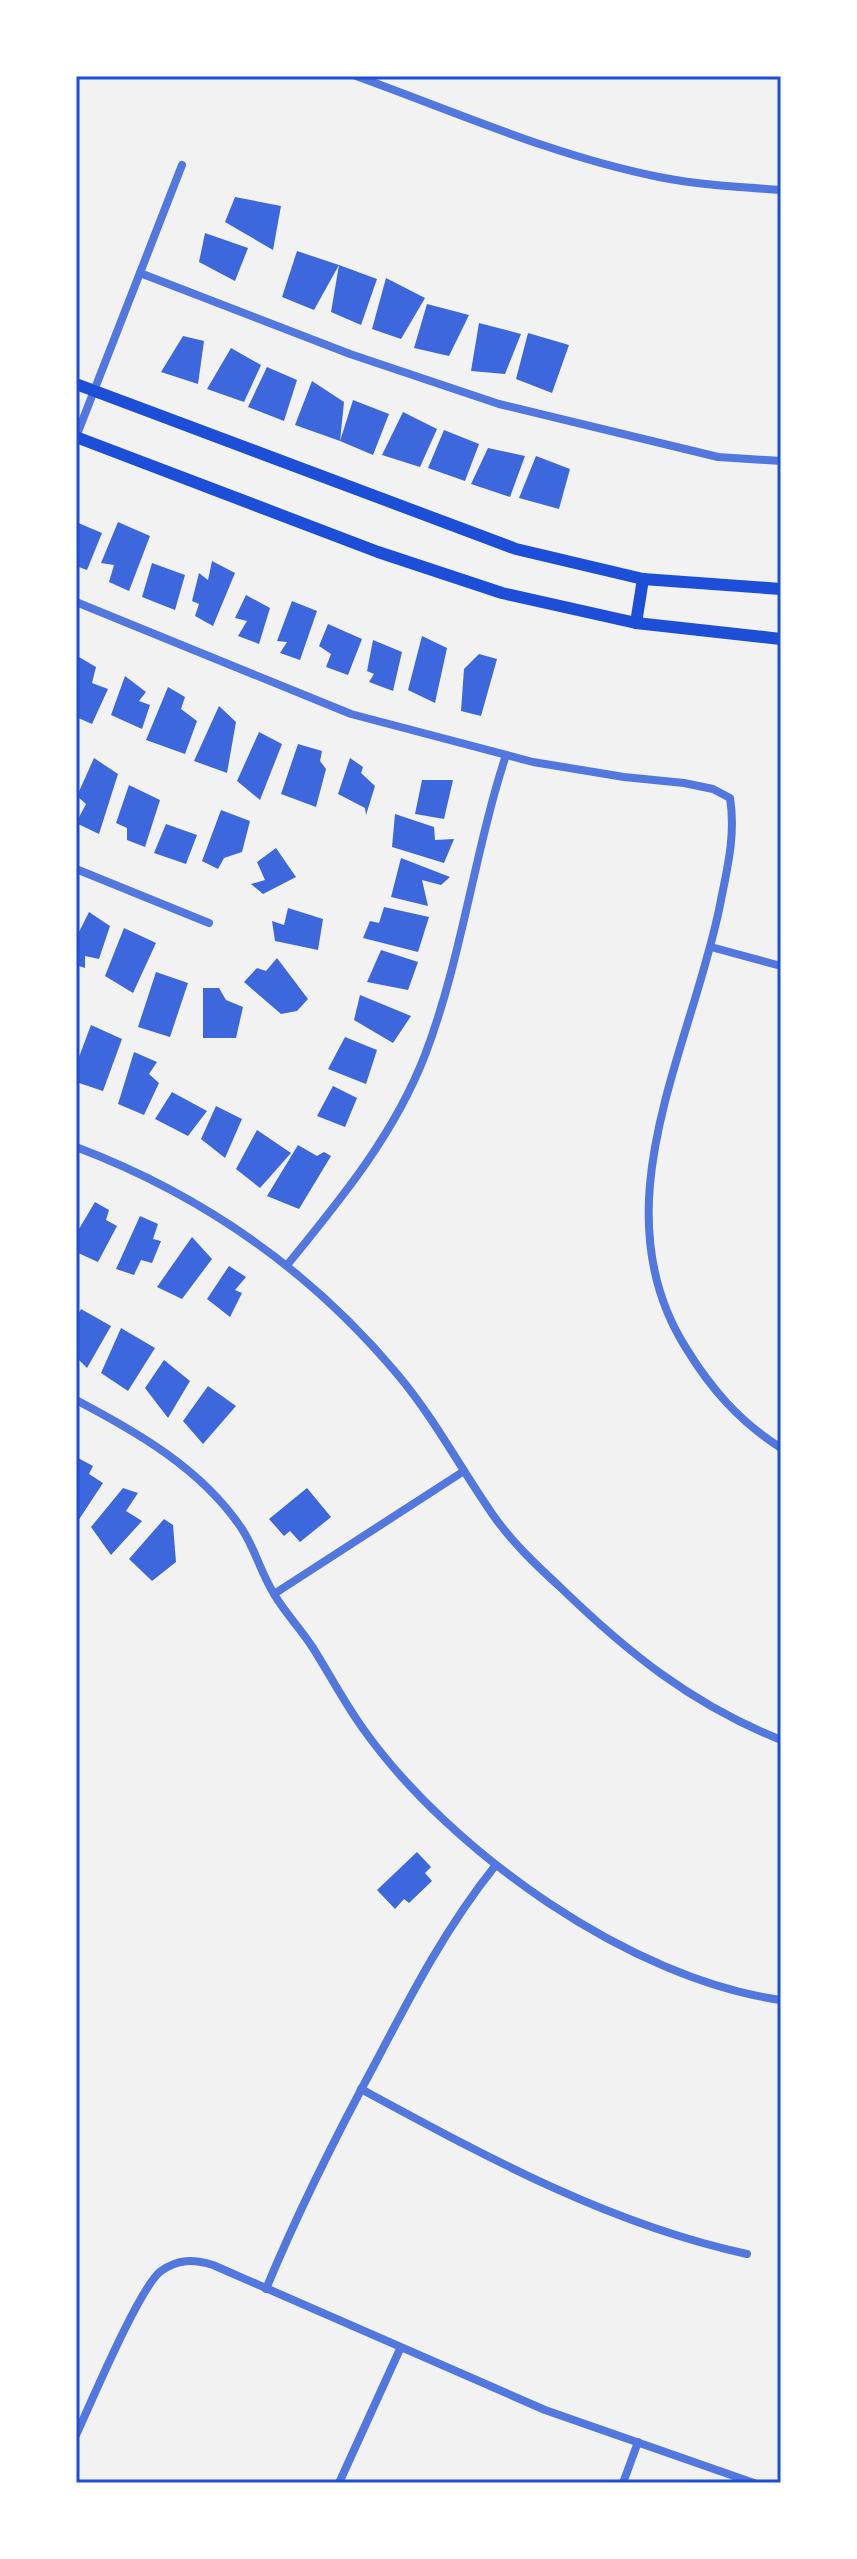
<svg xmlns="http://www.w3.org/2000/svg" width="857" height="2559" viewBox="0 0 857 2559" font-family="'Archivo Narrow',sans-serif">
  <rect width="100%" height="100%" fill="#f2f2f2"/>
  <g fill="#3d67dc">
    <path d="M235 197 281 206 273 250 225 222Z"/>
    <path d="M205 233 248 248 235 281 199 262Z"/>
    <path d="M297 251 339 265 314 310 282 297Z"/>
    <path d="M339 265 377 279 361 325 331 312Z"/>
    <path d="M386 278 425 298 401 339 372 329Z"/>
    <path d="M427 304 469 315 449 356 414 348Z"/>
    <path d="M479 323 521 334 505 374 471 371Z"/>
    <path d="M528 333 569 345 552 393 516 379Z"/>
    <path d="M183 336 204 341 198 384 161 372Z"/>
    <path d="M231 348 261 365 244 402 207 389Z"/>
    <path d="M267 367 297 380 284 421 248 407Z"/>
    <path d="M312 381 344 402 340 441 295 425Z"/>
    <path d="M353 400 389 414 373 455 340 441Z"/>
    <path d="M403 412 437 429 420 467 382 455Z"/>
    <path d="M444 430 479 444 465 481 428 468Z"/>
    <path d="M488 448 525 456 510 497 471 484Z"/>
    <path d="M536 456 570 469 559 509 519 498Z"/>
    <path d="M76 522 102 533 87 570 76 566Z"/>
    <path d="M118 522 150 536 129 591 109 582 114 565 101 563Z"/>
    <path d="M212 561 235 573 213 626 195 616 199 604 192 601 199 573 208 580Z"/>
    <path d="M152 563 185 575 175 610 142 597Z"/>
    <path d="M246 595 270 608 259 644 238 636 247 621 235 618Z"/>
    <path d="M292 601 317 611 300 660 280 653 287 642 277 641Z"/>
    <path d="M328 624 362 639 348 675 326 667 331 654 319 646Z"/>
    <path d="M422 636 447 648 435 703 408 690Z"/>
    <path d="M373 640 402 652 393 691 369 682 374 674 367 671Z"/>
    <path d="M479 654 497 659 481 716 461 711 464 669Z"/>
    <path d="M79 657 96 667 92 683 108 689 92 724 76 717Z"/>
    <path d="M125 676 146 692 139 701 150 705 142 729 111 715Z"/>
    <path d="M168 687 185 697 181 709 197 721 185 754 146 740Z"/>
    <path d="M219 706 236 722 227 773 194 761Z"/>
    <path d="M259 732 282 744 260 800 237 781Z"/>
    <path d="M298 744 322 751 320 761 326 769 316 807 281 794Z"/>
    <path d="M94 758 118 774 99 834 76 823 86 804 77 796Z"/>
    <path d="M350 758 363 767 361 773 375 786 366 815 365 808 338 794Z"/>
    <path d="M422 780H453L444 819 415 814Z"/>
    <path d="M129 785 160 800 145 847 127 840V828L116 823Z"/>
    <path d="M221 810 250 821 242 852 224 858 218 869 202 861Z"/>
    <path d="M395 814 434 827 435 840 454 839 444 863 392 847Z"/>
    <path d="M166 824 197 835 186 864 154 853Z"/>
    <path d="M276 848 296 877 263 894 251 884 265 880 257 862Z"/>
    <path d="M401 858 450 877 441 885 422 880 428 906 391 897Z"/>
    <path d="M384 907 429 917 418 952 363 938 370 921 379 923Z"/>
    <path d="M288 908 323 919 318 950 275 941 272 921 284 925Z"/>
    <path d="M89 912 110 926 99 959 85 956V968L76 965V938Z"/>
    <path d="M124 928 156 943 133 993 105 976Z"/>
    <path d="M381 950 418 962 408 990 367 982Z"/>
    <path d="M277 958 308 999 297 1011 281 1014 244 982 257 968 266 971Z"/>
    <path d="M156 972 188 983 170 1037 138 1027Z"/>
    <path d="M203 988H219L226 1000 243 1007 236 1038H203Z"/>
    <path d="M360 995 411 1016 393 1043 354 1020Z"/>
    <path d="M91 1025 122 1039 103 1091 76 1082V1065Z"/>
    <path d="M345 1037 377 1050 366 1084 328 1069Z"/>
    <path d="M134 1052 157 1062 149 1074 159 1083 144 1115 118 1104Z"/>
    <path d="M333 1086 357 1098 345 1127 317 1116Z"/>
    <path d="M172 1092 207 1111 188 1136 155 1119Z"/>
    <path d="M216 1106 242 1119 225 1158 201 1139Z"/>
    <path d="M257 1130 291 1153 260 1188 236 1169Z"/>
    <path d="M298 1145 317 1156 324 1152 331 1156 299 1209 267 1196Z"/>
    <path d="M95 1202 109 1210 106 1220 117 1226 98 1262 76 1252V1234Z"/>
    <path d="M140 1216 158 1224 153 1239 161 1241 152 1263 141 1260 134 1275 116 1269Z"/>
    <path d="M192 1237 212 1259 182 1299 157 1287Z"/>
    <path d="M229 1266 246 1277 235 1290 242 1293 230 1317 207 1299Z"/>
    <path d="M81 1309 111 1326 87 1368 76 1357V1318Z"/>
    <path d="M121 1328 155 1348 128 1391 101 1373Z"/>
    <path d="M164 1360 190 1381 168 1418 145 1388Z"/>
    <path d="M208 1386 236 1406 203 1444 183 1421Z"/>
    <path d="M76 1457 93 1466 89 1474 103 1483 78 1521Z"/>
    <path d="M123 1488 138 1493 126 1511 142 1521 111 1555 91 1527Z"/>
    <path d="M307 1488 331 1517 300 1542 290 1531 284 1536 269 1519Z"/>
    <path d="M164 1519 173 1525 176 1562 152 1581 129 1559Z"/>
    <path d="M417 1852 431 1867 425 1873 432 1881 409 1903 404 1899 395 1909 377 1890Z"/>
  </g>
  <g fill="none" stroke-linecap="round" stroke-linejoin="round">
    <g stroke="#5277de" stroke-width="8">
      <path d="M356 76C456 112 554 156 659 177 699 185 740 187 781 190"/>
      <path d="M140 273 350 354 499 404 718 457 781 461"/>
      <path d="M76 437 182 165"/>
      <path d="M76 602 351 714 533 762 624 777 684 783 713 789 730 798C736 835 727 869 720 905 691 1050 597 1207 686 1348 711 1389 740 1422 781 1448"/>
      <path d="M76 869 209 923"/>
      <path d="M711 947 781 966"/>
      <path d="M76 1147C203 1195 311 1271 398 1375 434 1418 461 1469 493 1515 512 1542 535 1564 559 1586 627 1652 691 1704 781 1740"/>
      <path d="M288 1264C341 1199 394 1135 425 1055 462 958 474 853 506 755"/>
      <path d="M76 1400C137 1432 202 1469 242 1529 255 1549 261 1573 274 1594 285 1613 301 1629 313 1648 330 1675 345 1704 364 1730 451 1852 630 1979 781 2000"/>
      <path d="M274 1594 464 1471"/>
      <path d="M361 2089C485 2156 608 2224 747 2254"/>
      <path d="M266 2289C299 2209 337 2134 378 2058 413 1991 447 1926 495 1866"/>
      <path d="M76 2435C90 2405 140 2286 161 2271 178 2259 193 2259 213 2265L545 2410 754 2483"/>
      <path d="M339 2483 400 2349"/>
      <path d="M623 2483 638 2442"/>
    </g>
    <g stroke="#1d4ed8" stroke-width="12">
      <path d="M76 384 516 549 643 579 781 589"/>
      <path d="M76 437 378 552 502 593 636 623 781 639"/>
      <path d="M636 623 643 579"/>
    </g>
  </g>
  <rect width="857" height="2559" fill="none" stroke="#ffffff" stroke-width="156"/>
  <rect x="78" y="78" width="701" height="2403" fill="none" stroke="#1d4ed8" stroke-width="3"/>
</svg>
